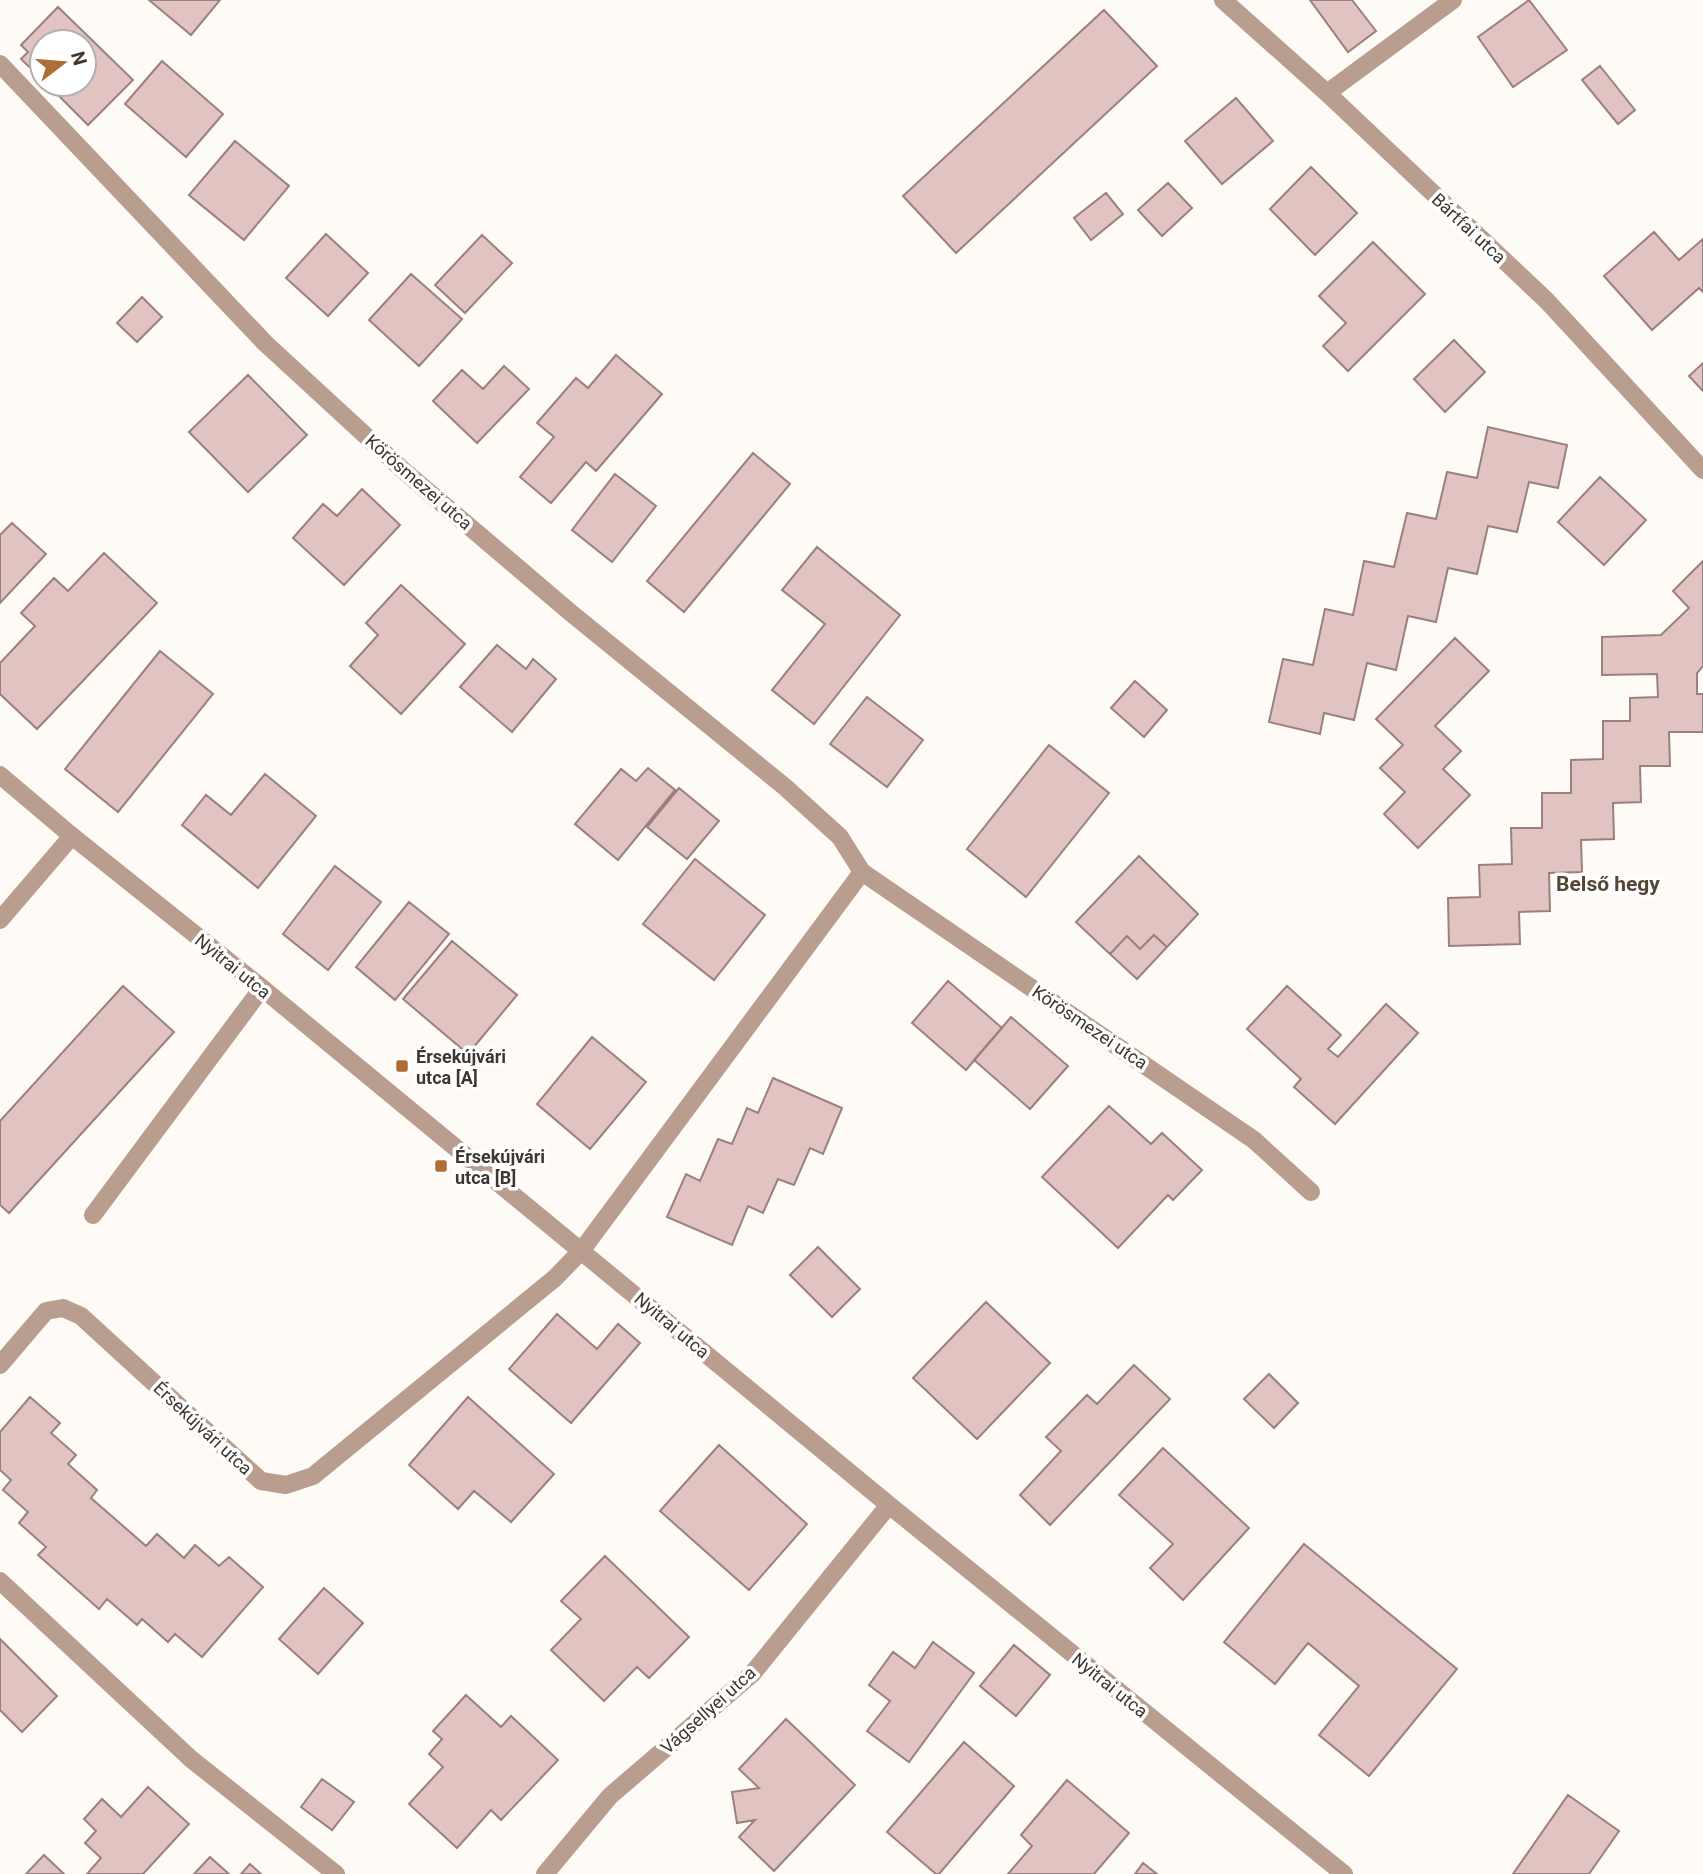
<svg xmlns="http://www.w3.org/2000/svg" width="1703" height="1874" viewBox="0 0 1703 1874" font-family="Roboto,sans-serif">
	<rect width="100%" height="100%" fill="#fefaf6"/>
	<path fill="#e1c4c2" stroke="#9b807f" stroke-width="2" d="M 149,0 L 220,0 L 191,35 Z
		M 1310,0 L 1352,0 L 1376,31 L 1348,52 Z
		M 1529,0 L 1567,50 L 1513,87 L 1478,37 Z
		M 58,7 L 133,80 L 88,125 L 47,84 L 84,84 L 84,42 L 42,42 L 42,79 L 21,59 L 28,52 L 21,45 Z
		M 1104,10 L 1157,66 L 956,253 L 903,196 Z
		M 162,61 L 223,114 L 186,157 L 125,104 Z
		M 1600,66 L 1635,110 L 1618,124 L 1582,80 Z
		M 1236,98 L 1273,141 L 1222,184 L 1185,141 Z
		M 235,141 L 289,186 L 244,240 L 189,195 Z
		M 1311,167 L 1357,213 L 1315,255 L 1270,209 Z
		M 1168,183 L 1192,208 L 1162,236 L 1138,210 Z
		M 1106,193 L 1123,214 L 1091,240 L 1074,218 Z
		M 1654,232 L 1679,260 L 1703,239 L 1703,292 L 1699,288 L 1652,330 L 1604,276 Z
		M 326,234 L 368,273 L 328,316 L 286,278 Z
		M 482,235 L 512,263 L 465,313 L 435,285 Z
		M 1373,242 L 1425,294 L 1348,371 L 1323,346 L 1346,323 L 1319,296 Z
		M 411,274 L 462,319 L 419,366 L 369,320 Z
		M 142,297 L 162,317 L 137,342 L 117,323 Z
		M 1454,340 L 1485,372 L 1445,412 L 1414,379 Z
		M 616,355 L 662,394 L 596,471 L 586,462 L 551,503 L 520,477 L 554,437 L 537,423 L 576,378 L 588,388 Z
		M 1703,363 L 1703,391 L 1689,376 Z
		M 504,366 L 529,389 L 477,443 L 433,401 L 462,370 L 483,389 Z
		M 248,375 L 307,435 L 248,492 L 189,432 Z
		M 1488,427 L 1567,445 L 1558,488 L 1529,482 L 1517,532 L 1488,526 L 1477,574 L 1448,568 L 1436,622 L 1408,616 L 1396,670 L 1367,663 L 1354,720 L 1324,713 L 1320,734 L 1269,722 L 1283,659 L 1313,665 L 1325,609 L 1353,615 L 1364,561 L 1394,567 L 1407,513 L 1436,519 L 1447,472 L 1477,478 Z
		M 753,453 L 790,484 L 684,612 L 647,581 Z
		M 615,474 L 656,506 L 612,562 L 572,530 Z
		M 1600,477 L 1646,520 L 1604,565 L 1558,522 Z
		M 362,489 L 400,525 L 344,585 L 293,538 L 323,504 L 337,516 Z
		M 12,523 L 46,554 L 0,603 L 0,535 Z
		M 817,547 L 900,615 L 814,724 L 772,690 L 825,624 L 782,590 Z
		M 104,553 L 157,603 L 37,729 L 0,694 L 0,663 L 35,626 L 21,613 L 54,578 L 68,591 Z
		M 1703,561 L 1703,666 L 1697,673 L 1697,694 L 1703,694 L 1703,732 L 1669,732 L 1670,766 L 1640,766 L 1641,802 L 1613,803 L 1614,839 L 1581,840 L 1582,872 L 1549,873 L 1550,911 L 1519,912 L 1520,944 L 1449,946 L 1448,898 L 1480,897 L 1479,865 L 1512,864 L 1511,828 L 1542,828 L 1542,793 L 1571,793 L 1571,760 L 1603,759 L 1603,721 L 1630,721 L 1630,698 L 1658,697 L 1657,674 L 1602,675 L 1602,637 L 1661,635 L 1689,608 L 1673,591 Z
		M 401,585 L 465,644 L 401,714 L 350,666 L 378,635 L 366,623 Z
		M 1455,638 L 1489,671 L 1435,726 L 1461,751 L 1443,769 L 1470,795 L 1418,848 L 1384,814 L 1405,792 L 1380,768 L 1403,745 L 1376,719 Z
		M 497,645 L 526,669 L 533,659 L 556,679 L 512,732 L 460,687 Z
		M 160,651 L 213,694 L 118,812 L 65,769 Z
		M 1135,681 L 1167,710 L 1144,737 L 1111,708 Z
		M 867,697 L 923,740 L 887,787 L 830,744 Z
		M 1049,745 L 1109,793 L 1026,897 L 967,849 Z
		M 648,768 L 675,790 L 618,860 L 575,824 L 621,769 L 636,781 Z
		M 265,774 L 316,816 L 258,888 L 182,825 L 206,795 L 231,815 Z
		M 679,788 L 719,821 L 687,859 L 647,827 Z
		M 1139,856 L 1198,914 L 1167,947 L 1154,935 L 1140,949 L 1127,936 L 1110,954 L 1076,922 Z
		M 695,859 L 765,915 L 714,980 L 643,924 Z
		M 335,866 L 381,902 L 328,970 L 283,934 Z
		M 409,902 L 449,934 L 395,1000 L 356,967 Z
		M 1154,935 L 1167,947 L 1137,979 L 1110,954 L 1127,936 L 1140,949 Z
		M 452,941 L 517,995 L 468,1054 L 403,999 Z
		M 948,981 L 1002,1028 L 966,1070 L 912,1023 Z
		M 123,986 L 174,1032 L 9,1213 L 0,1205 L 0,1121 Z
		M 1287,986 L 1341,1035 L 1328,1049 L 1338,1057 L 1386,1004 L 1418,1033 L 1335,1124 L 1294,1087 L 1301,1079 L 1247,1029 Z
		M 1011,1017 L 1068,1066 L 1030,1109 L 974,1060 Z
		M 592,1037 L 646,1082 L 590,1149 L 537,1104 Z
		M 773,1078 L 842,1108 L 823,1154 L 810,1148 L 794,1185 L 778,1179 L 763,1213 L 748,1206 L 732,1245 L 667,1217 L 686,1174 L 700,1181 L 718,1139 L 732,1144 L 747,1108 L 758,1113 Z
		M 1109,1106 L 1151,1144 L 1162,1133 L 1202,1170 L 1173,1200 L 1168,1195 L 1118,1248 L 1042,1177 Z
		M 818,1247 L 860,1289 L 832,1317 L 790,1275 Z
		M 986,1302 L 1050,1363 L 977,1439 L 913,1378 Z
		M 557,1314 L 597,1349 L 618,1324 L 640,1343 L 571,1423 L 509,1369 Z
		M 1134,1365 L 1170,1399 L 1050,1525 L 1020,1495 L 1061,1451 L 1046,1437 L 1087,1395 L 1097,1404 Z
		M 1269,1374 L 1298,1403 L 1274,1428 L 1244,1399 Z
		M 30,1397 L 60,1423 L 51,1433 L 76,1455 L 68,1464 L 97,1490 L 91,1498 L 146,1546 L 157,1534 L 184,1558 L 195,1545 L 219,1566 L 229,1557 L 263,1587 L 202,1657 L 175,1634 L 168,1642 L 142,1619 L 137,1625 L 107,1599 L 99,1609 L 38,1555 L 46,1547 L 19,1523 L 28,1512 L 3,1490 L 11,1480 L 0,1470 L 0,1432 Z
		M 468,1397 L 554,1474 L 511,1522 L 474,1491 L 458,1509 L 409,1465 Z
		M 719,1445 L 807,1524 L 749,1590 L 660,1511 Z
		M 1163,1448 L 1249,1528 L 1183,1600 L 1150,1568 L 1173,1544 L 1119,1495 Z
		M 1304,1544 L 1457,1669 L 1369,1776 L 1319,1735 L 1359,1686 L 1308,1643 L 1275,1684 L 1224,1642 Z
		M 605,1556 L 689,1637 L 649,1678 L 637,1667 L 604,1701 L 551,1650 L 581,1619 L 561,1601 Z
		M 324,1588 L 363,1623 L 318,1674 L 279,1639 Z
		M 0,1639 L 57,1696 L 22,1732 L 0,1710 Z
		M 933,1642 L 974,1673 L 909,1762 L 867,1731 L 890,1701 L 869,1685 L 893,1652 L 915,1668 Z
		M 1014,1645 L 1050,1675 L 1016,1716 L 980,1686 Z
		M 466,1695 L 501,1727 L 511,1716 L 558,1760 L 501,1820 L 491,1810 L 457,1848 L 409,1804 L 443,1767 L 429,1754 L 442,1739 L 433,1731 Z
		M 786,1719 L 855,1785 L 774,1871 L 739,1837 L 755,1820 L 737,1823 L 732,1792 L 759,1788 L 739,1769 Z
		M 964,1742 L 1014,1786 L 939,1874 L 936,1874 L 887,1832 Z
		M 322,1779 L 354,1802 L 332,1830 L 301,1807 Z
		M 1067,1780 L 1129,1833 L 1094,1874 L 1008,1874 L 1032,1846 L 1021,1835 Z
		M 148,1787 L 189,1824 L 143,1874 L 87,1874 L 101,1858 L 85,1843 L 96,1831 L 84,1819 L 102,1799 L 121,1817 Z
		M 1568,1795 L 1619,1831 L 1589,1874 L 1513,1874 Z
		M 44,1855 L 64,1874 L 26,1874 Z
		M 210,1857 L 229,1874 L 194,1874 Z
		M 1143,1863 L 1157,1874 L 1135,1874 Z
		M 250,1864 L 261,1874 L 241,1874 Z"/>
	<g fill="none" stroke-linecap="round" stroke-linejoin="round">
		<path stroke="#b99e8f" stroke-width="18" d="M 0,920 L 72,836
			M 93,1215 L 262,988"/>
		<path stroke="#b99e8f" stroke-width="18" d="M 1223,0 L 1327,93 L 1547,301 L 1703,470
			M 0,64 L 265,343 L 404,471 L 571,613 L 785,787 L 840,837 L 862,872 L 582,1250 L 555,1278 L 313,1476 L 286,1485 L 261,1481 L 81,1316 L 63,1308 L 46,1311 L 0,1365
			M 1327,93 L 1453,0
			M 0,775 L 72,836 L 262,988 L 889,1505 L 1344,1874
			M 862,872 L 1254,1140 L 1311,1192
			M 0,1581 L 191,1759 L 336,1874
			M 545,1874 L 610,1796 L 752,1674 L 889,1505"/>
	</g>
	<g fill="#ae6d37" stroke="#fff" stroke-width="2.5">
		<rect x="395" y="1059" width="14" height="14" rx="3.5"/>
		<rect x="434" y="1159" width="14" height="14" rx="3.5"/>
	</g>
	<g text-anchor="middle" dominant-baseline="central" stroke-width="7" stroke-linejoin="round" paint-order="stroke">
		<g font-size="18" fill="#3e3730" stroke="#fff">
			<text transform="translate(1469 228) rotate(43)">Bártfai utca</text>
			<text transform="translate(419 482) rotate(41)">Körösmezei utca</text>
			<text transform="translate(233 966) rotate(39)">Nyitrai utca</text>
			<text transform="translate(1090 1027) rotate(34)">Körösmezei utca</text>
			<text transform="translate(672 1325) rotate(40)">Nyitrai utca</text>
			<text transform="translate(203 1428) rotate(43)">Érsekújvári utca</text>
			<text transform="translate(1110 1685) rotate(39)">Nyitrai utca</text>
			<text transform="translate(708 1710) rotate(-42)">Vágsellyei utca</text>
		</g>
		<g font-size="18" font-weight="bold" fill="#3e3730" stroke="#fff" text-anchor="start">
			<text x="416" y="1056">Érsekújvári<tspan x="416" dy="21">utca [A]</tspan></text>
			<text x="455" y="1156">Érsekújvári<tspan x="455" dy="21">utca [B]</tspan></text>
		</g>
		<g font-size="21" font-weight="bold" fill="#554636" stroke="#fff">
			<text x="1608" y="884">Belső hegy</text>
		</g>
	</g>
	<g transform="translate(63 63) rotate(74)"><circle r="33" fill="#ffffff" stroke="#b2afac" stroke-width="2"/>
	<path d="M0-5L12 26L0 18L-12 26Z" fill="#ae6d37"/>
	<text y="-10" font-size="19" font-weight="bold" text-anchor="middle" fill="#3e3730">N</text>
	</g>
</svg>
